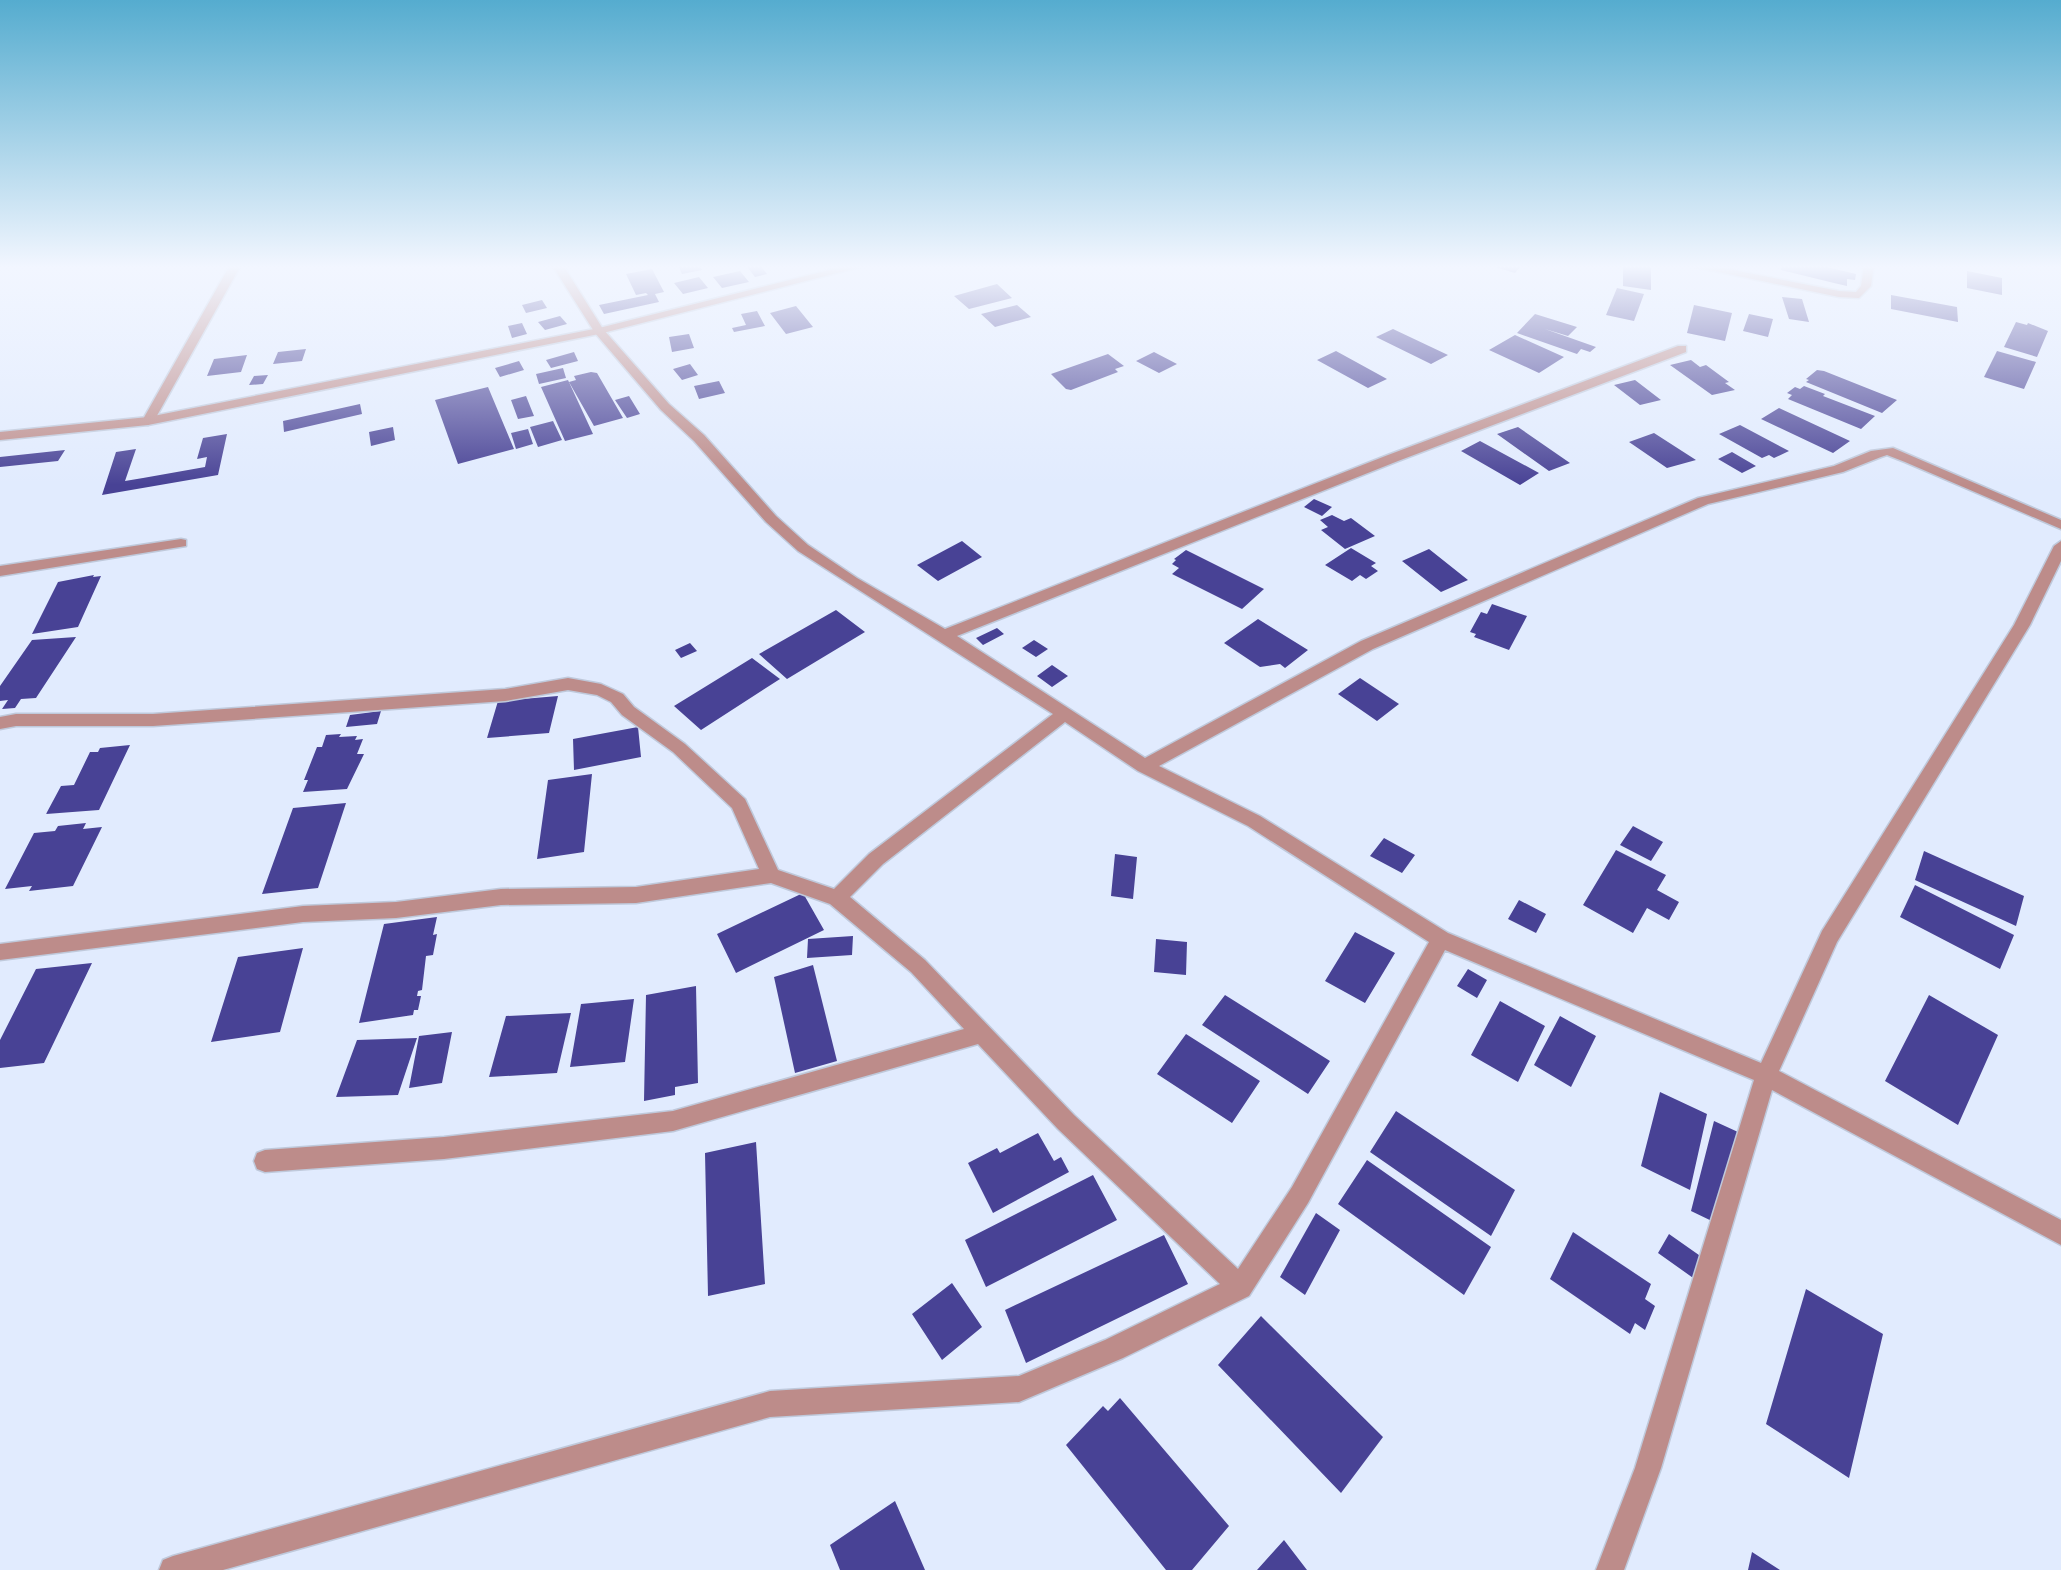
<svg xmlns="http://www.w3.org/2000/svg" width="2061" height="1570" viewBox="0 0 2061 1570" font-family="'Work Sans',sans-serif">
	<rect width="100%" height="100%" fill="#e1ebfe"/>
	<path fill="#484295" d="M 678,265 L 699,265 L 702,270 L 682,274 Z
		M 746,265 L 760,265 L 767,274 L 755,277 Z
		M 1488,265 L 1522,265 L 1515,273 Z
		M 1623,265 L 1651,265 L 1651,290 L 1623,286 Z
		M 1782,265 L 1818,265 L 1856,274 L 1855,280 L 1847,279 L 1847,286 L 1834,283 L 1781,270 Z
		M 652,269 L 664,292 L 655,294 L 659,302 L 604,314 L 599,305 L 648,295 L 646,293 L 636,295 L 626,274 Z
		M 740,271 L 749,282 L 722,288 L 713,277 Z
		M 1967,271 L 2002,278 L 2002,295 L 1967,288 Z
		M 699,277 L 708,288 L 683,294 L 674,283 Z
		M 997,284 L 1012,298 L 969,309 L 954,296 Z
		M 1617,288 L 1644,294 L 1634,321 L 1606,315 Z
		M 1891,295 L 1957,307 L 1958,322 L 1891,309 Z
		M 1782,297 L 1802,299 L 1809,322 L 1789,319 Z
		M 542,300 L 547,308 L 526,313 L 522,305 Z
		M 1017,305 L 1031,317 L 995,327 L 981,314 Z
		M 1694,305 L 1732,313 L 1725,341 L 1687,333 Z
		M 796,306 L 813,327 L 786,334 L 770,313 Z
		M 757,311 L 765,326 L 734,332 L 732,328 L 746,325 L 741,314 Z
		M 1535,314 L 1577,327 L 1568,336 L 1545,329 L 1596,347 L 1590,352 L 1581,349 L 1577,354 L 1517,333 Z
		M 1749,314 L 1773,319 L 1768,337 L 1743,331 Z
		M 560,316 L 567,324 L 545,330 L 538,322 Z
		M 2016,322 L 2027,325 L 2028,323 L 2048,331 L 2037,357 L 2004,347 Z
		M 522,323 L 527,334 L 512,338 L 508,326 Z
		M 1393,329 L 1448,355 L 1431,364 L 1376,337 Z
		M 689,334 L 694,348 L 672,352 L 669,337 Z
		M 1515,335 L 1564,357 L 1539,373 L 1489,350 Z
		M 306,349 L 302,361 L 273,364 L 278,352 Z
		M 1336,351 L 1387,379 L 1368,388 L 1317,360 Z
		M 1997,351 L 2036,362 L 2024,389 L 1984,377 Z
		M 574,352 L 578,361 L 551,368 L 546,360 Z
		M 1154,352 L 1177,364 L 1159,373 L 1136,361 Z
		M 1108,354 L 1124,366 L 1115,369 L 1118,372 L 1071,390 L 1066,389 L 1051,374 Z
		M 247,355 L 241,372 L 207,376 L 214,359 Z
		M 1691,360 L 1700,367 L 1706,365 L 1729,382 L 1725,383 L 1735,390 L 1712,395 L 1670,365 Z
		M 519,361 L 524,370 L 500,377 L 495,368 Z
		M 690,364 L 698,375 L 682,380 L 673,369 Z
		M 563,368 L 566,378 L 539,384 L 536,374 Z
		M 1817,370 L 1824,371 L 1897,400 L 1882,413 L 1806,382 L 1809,380 L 1806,379 Z
		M 591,372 L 597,373 L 623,418 L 594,426 L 569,382 L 576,380 L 574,376 Z
		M 268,375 L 263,384 L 249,385 L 254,376 Z
		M 568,380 L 593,434 L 565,441 L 541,387 Z
		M 1635,380 L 1661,400 L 1640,405 L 1614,385 Z
		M 719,381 L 725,393 L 699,399 L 694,386 Z
		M 1804,386 L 1825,394 L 1823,396 L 1875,416 L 1861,429 L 1788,399 L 1792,395 L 1787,393 L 1795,387 L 1800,389 Z
		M 488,387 L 514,449 L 458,464 L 435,400 Z
		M 526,396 L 534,416 L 518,419 L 511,400 Z
		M 629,396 L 640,414 L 627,418 L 615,400 Z
		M 360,404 L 362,414 L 284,432 L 283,421 Z
		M 1779,408 L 1850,441 L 1833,453 L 1761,419 Z
		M 553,421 L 562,440 L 538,447 L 530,427 Z
		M 1740,425 L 1789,451 L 1774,458 L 1769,455 L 1762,458 L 1719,434 Z
		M 393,427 L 395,440 L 371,446 L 369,432 Z
		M 1518,427 L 1570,463 L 1549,471 L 1497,434 Z
		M 528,429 L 533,444 L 516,449 L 511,433 Z
		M 1654,433 L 1696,460 L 1667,468 L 1629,442 Z
		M 227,434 L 218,475 L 102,495 L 116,452 L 136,449 L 125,481 L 143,478 L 205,467 L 207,457 L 197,459 L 203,438 Z
		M 1480,441 L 1539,473 L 1520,485 L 1461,451 Z
		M 65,450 L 58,461 L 0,467 L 0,457 Z
		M 1732,452 L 1756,466 L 1742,473 L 1718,459 Z
		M 1314,499 L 1332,507 L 1322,516 L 1304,507 Z
		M 1332,515 L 1344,521 L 1351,518 L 1375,536 L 1345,549 L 1321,530 L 1328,527 L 1320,520 Z
		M 962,541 L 982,557 L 938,581 L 917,565 Z
		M 1351,548 L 1376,563 L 1371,566 L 1378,571 L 1366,579 L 1360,575 L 1352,581 L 1325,565 Z
		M 1429,549 L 1468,580 L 1441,592 L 1402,561 Z
		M 1186,550 L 1264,589 L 1242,609 L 1172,574 L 1179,568 L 1172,564 L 1176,560 L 1174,559 Z
		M 94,575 L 93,577 L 101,576 L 78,627 L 32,634 L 58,582 Z
		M 1492,604 L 1527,616 L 1509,650 L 1474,637 L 1476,634 L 1470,632 L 1481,612 L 1487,614 Z
		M 836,610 L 865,632 L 787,679 L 759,654 Z
		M 1258,619 L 1308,650 L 1285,668 L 1280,664 L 1260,667 L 1224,643 Z
		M 997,628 L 1004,634 L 983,645 L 976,638 Z
		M 76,637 L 36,698 L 21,699 L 15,708 L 2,709 L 8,700 L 0,701 L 0,686 L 32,640 Z
		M 1034,640 L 1048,649 L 1036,657 L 1022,648 Z
		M 690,643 L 697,651 L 681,658 L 675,650 Z
		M 752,658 L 780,679 L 701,730 L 674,706 Z
		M 1052,665 L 1068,676 L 1052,687 L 1037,676 Z
		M 1360,678 L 1399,704 L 1377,721 L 1338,694 Z
		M 558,696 L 549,733 L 487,738 L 498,701 Z
		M 381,711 L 377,724 L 346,727 L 350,715 Z
		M 638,727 L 641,757 L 574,770 L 573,739 Z
		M 341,734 L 339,737 L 357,736 L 355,740 L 363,739 L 357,754 L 364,754 L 347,789 L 303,792 L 308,780 L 304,780 L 317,747 L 322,747 L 326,735 Z
		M 130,745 L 99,810 L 46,814 L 61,786 L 74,785 L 90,752 L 98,752 L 100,748 Z
		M 592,774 L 584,852 L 537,859 L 548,780 Z
		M 346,803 L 318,888 L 262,894 L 293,808 Z
		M 86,823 L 83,829 L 102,827 L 73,886 L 29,891 L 32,886 L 5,889 L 34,833 L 55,831 L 58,826 Z
		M 1633,826 L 1663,842 L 1651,861 L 1620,845 Z
		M 1384,838 L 1415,855 L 1402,873 L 1370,856 Z
		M 1616,850 L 1666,875 L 1657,890 L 1679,902 L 1669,920 L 1647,908 L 1633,933 L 1583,905 Z
		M 1924,851 L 2024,896 L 2016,926 L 1915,880 Z
		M 1115,854 L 1137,857 L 1133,899 L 1111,896 Z
		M 1915,885 L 2014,935 L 2000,969 L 1900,917 Z
		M 803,893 L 824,930 L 736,973 L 717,934 Z
		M 1519,900 L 1546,914 L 1536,933 L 1508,919 Z
		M 437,917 L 433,935 L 437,934 L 433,955 L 426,956 L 422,990 L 418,991 L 417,996 L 421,996 L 418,1010 L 414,1010 L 413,1015 L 359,1023 L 384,924 Z
		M 1355,932 L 1395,953 L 1365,1003 L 1325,981 Z
		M 853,936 L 852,955 L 807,958 L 808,939 Z
		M 1156,939 L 1187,942 L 1186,975 L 1154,972 Z
		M 303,948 L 280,1032 L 211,1042 L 238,957 Z
		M 92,963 L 44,1063 L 0,1068 L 0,1040 L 36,969 Z
		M 813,965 L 837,1061 L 795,1073 L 774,977 Z
		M 1468,969 L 1487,980 L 1477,998 L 1457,986 Z
		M 696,986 L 698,1083 L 675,1087 L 675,1095 L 644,1101 L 646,995 Z
		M 1225,995 L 1330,1061 L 1308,1094 L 1202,1025 Z
		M 1929,995 L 1998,1035 L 1958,1125 L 1885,1081 Z
		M 634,999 L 625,1062 L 570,1067 L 581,1004 Z
		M 1500,1001 L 1545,1026 L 1518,1082 L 1471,1055 Z
		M 571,1013 L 557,1073 L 489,1077 L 506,1016 Z
		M 1560,1016 L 1596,1036 L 1571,1087 L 1534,1065 Z
		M 452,1032 L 442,1083 L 409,1088 L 419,1036 Z
		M 1186,1034 L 1260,1081 L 1232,1123 L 1157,1074 Z
		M 417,1038 L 398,1095 L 336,1097 L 357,1040 Z
		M 1660,1092 L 1707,1114 L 1690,1190 L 1641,1166 Z
		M 1396,1111 L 1515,1190 L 1491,1236 L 1370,1152 Z
		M 1714,1121 L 1738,1132 L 1716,1223 L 1691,1211 Z
		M 1038,1133 L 1054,1161 L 1061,1157 L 1069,1172 L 993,1213 L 968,1163 L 997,1148 L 1000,1153 Z
		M 756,1142 L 765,1284 L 708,1296 L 705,1153 Z
		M 1367,1160 L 1491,1247 L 1464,1295 L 1338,1204 Z
		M 1093,1175 L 1117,1220 L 986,1287 L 965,1240 Z
		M 1316,1213 L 1340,1230 L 1305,1295 L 1280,1277 Z
		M 1573,1232 L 1651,1284 L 1645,1299 L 1655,1306 L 1645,1330 L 1635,1323 L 1630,1334 L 1550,1279 Z
		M 1669,1234 L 1706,1260 L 1696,1280 L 1658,1253 Z
		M 1164,1235 L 1188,1284 L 1026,1363 L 1005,1310 Z
		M 952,1283 L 982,1327 L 942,1360 L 912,1314 Z
		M 1806,1289 L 1883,1334 L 1849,1478 L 1766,1424 Z
		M 1261,1316 L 1383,1437 L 1341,1493 L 1218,1365 Z
		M 1120,1398 L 1229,1526 L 1192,1570 L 1166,1570 L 1066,1445 L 1103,1406 L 1108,1411 Z
		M 895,1501 L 925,1570 L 840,1570 L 830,1545 Z
		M 1284,1540 L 1307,1570 L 1257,1570 Z
		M 1752,1552 L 1780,1570 L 1748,1570 Z"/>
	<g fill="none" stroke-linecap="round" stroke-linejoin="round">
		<g stroke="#bfc9db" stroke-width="3">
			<path id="minor" d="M 230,265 L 241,265 L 154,421 L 148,425 L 143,424 L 142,421 Z
				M 552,265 L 563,265 L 603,329 L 669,404 L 704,435 L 776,516 L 808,545 L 857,578 L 945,629 L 1388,455 L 1678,346 L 1686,346 L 1686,352 L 1398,461 L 957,636 L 1145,758 L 1361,641 L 1698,498 L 1834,466 L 1871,451 L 1893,448 L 2061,520 L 2061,529 L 1905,462 L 1887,455 L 1881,457 L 1843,472 L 1708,504 L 1373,649 L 1159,766 L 1260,816 L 1448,933 L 1761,1063 L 1822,931 L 2014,625 L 2054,546 L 2061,541 L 2061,561 L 2030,625 L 1837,942 L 1779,1071 L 2061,1220 L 2061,1245 L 1772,1090 L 1661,1468 L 1624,1570 L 1596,1570 L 1635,1468 L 1754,1080 L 1445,950 L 1308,1203 L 1249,1296 L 1123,1358 L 1019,1402 L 770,1417 L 223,1570 L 159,1570 L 163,1560 L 173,1556 L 770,1391 L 1019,1376 L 1105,1340 L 1220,1284 L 1058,1129 L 978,1044 L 673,1131 L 444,1159 L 265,1172 L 257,1169 L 254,1161 L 257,1153 L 265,1150 L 444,1137 L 673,1111 L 964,1029 L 911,972 L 830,904 L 771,883 L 636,903 L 501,905 L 396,918 L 303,922 L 0,960 L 0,944 L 303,906 L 396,902 L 501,889 L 636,887 L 759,869 L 732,808 L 673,752 L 622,715 L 611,702 L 597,695 L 568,690 L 505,701 L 153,726 L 16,726 L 0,729 L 0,717 L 16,714 L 153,714 L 505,689 L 568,678 L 601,684 L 623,694 L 634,707 L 685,744 L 745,799 L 778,870 L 834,889 L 869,854 L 1053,714 L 798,551 L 766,522 L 694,441 L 661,410 L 595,333 ZM 1065,722 L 1138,771 L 1248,826 L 1429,942 L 1292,1187 L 1238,1269 L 1074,1115 L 925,960 L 850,897 L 883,864 Z
				M 1685,265 L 1708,265 L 1839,291 L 1856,292 L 1861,286 L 1864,265 L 1874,265 L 1871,286 L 1859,298 L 1839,297 Z
				M 181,539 L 186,540 L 186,546 L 0,576 L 0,566 Z"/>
		</g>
		<g stroke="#bfc9db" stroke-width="3">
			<path id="tertiary" d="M 849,265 L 868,265 L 599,334 L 148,425 L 0,440 L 0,432 L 148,417 L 599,328 Z"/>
		</g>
		<use href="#minor" fill="#bd8c8a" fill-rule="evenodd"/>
		<use href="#tertiary" fill="#bd8c8a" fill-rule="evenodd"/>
	</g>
	<linearGradient id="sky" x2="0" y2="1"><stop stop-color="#55accf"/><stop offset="0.55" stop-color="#f2f6ff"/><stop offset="1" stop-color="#f2f6ff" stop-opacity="0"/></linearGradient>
	<rect width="2061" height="485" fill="url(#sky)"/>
</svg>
